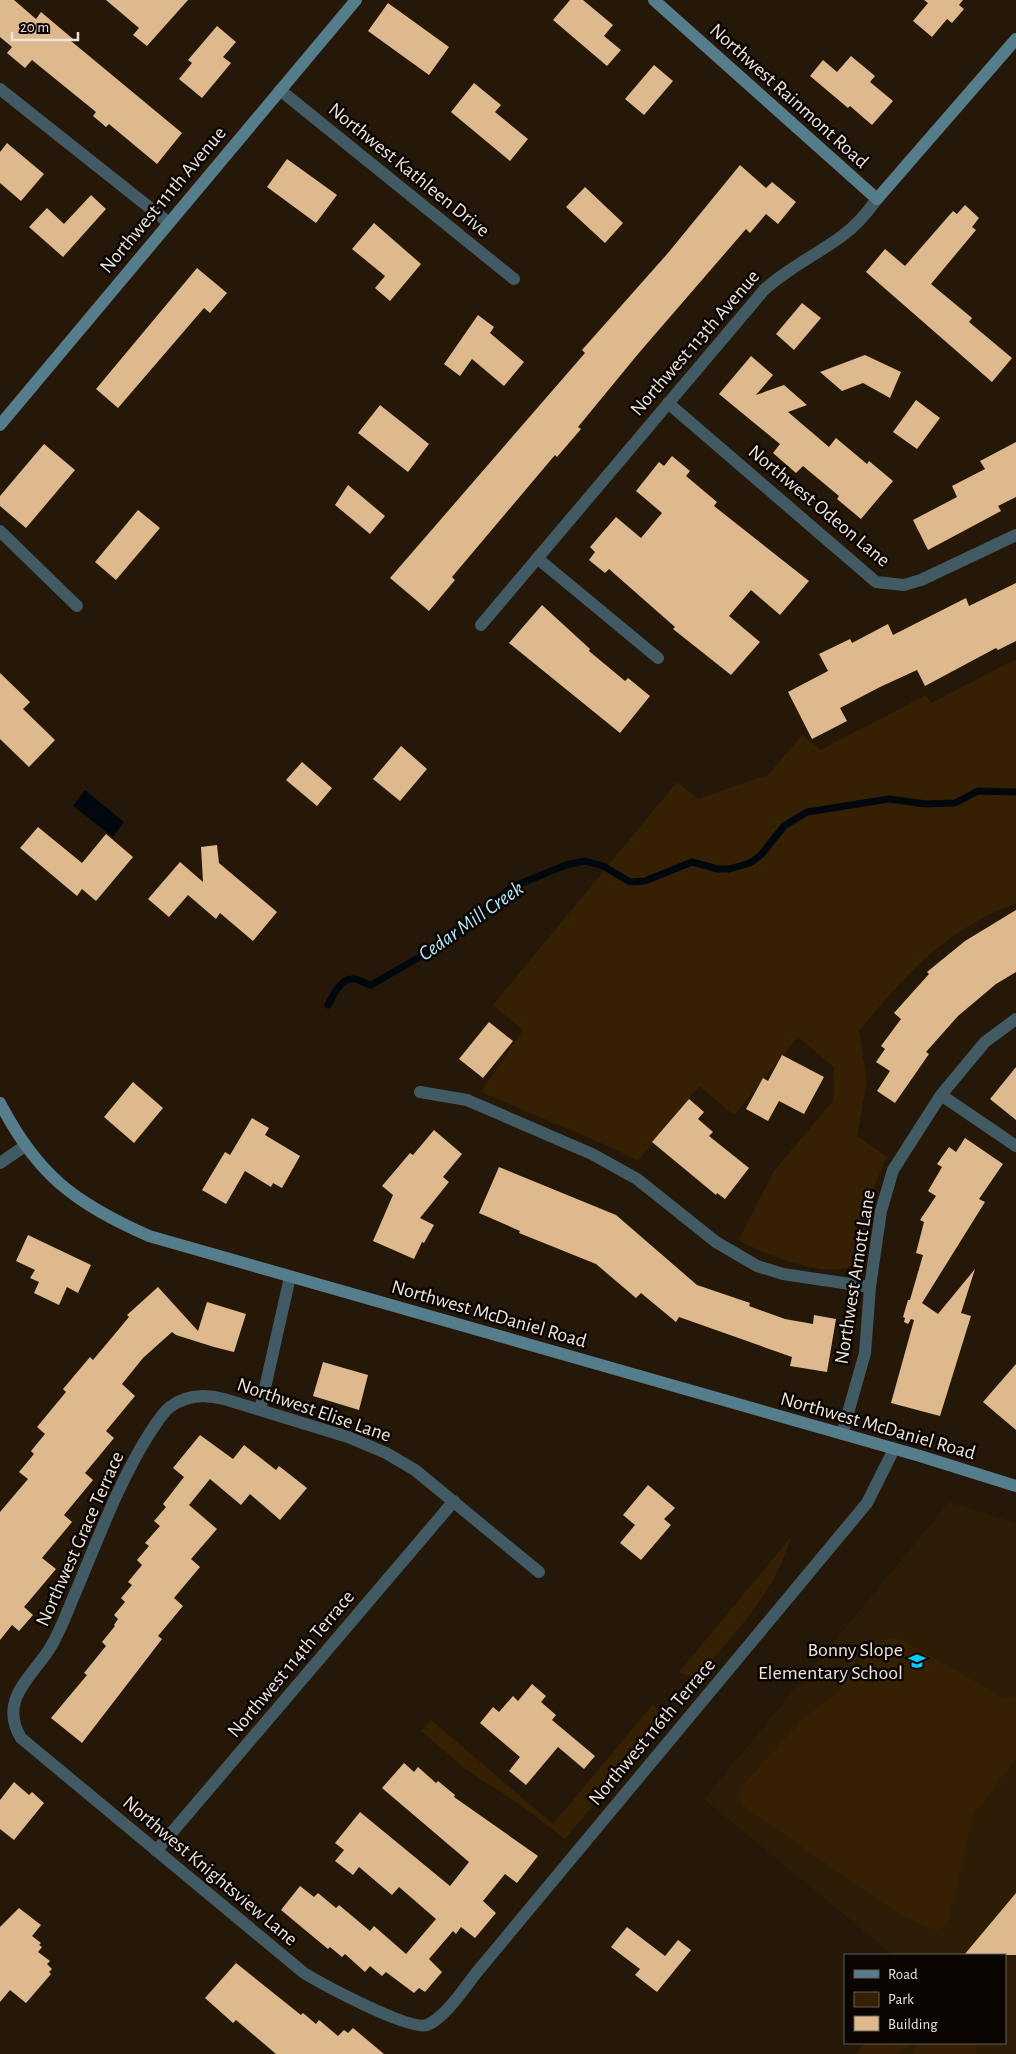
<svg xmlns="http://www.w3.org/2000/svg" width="1016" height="2054" viewBox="0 0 1016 2054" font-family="'Alegreya Sans',sans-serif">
	<rect width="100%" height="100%" fill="#251809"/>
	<path fill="#2d1c06" d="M 949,1502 L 1016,1523 L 1016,2054 L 856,2054 L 865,2043 L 1005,2043 L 1005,1955 L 893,1955 L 704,1799 Z"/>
	<path fill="#352003" d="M 1016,659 L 1016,903 C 943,932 908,972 859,1031 L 867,1082 L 857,1136 L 887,1157 C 878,1176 870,1194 866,1215 C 864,1228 866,1245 860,1257 C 845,1288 760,1253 739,1240 L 774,1171 L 833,1101 L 834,1067 L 798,1037 L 734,1115 L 699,1086 L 638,1161 L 617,1150 L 481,1092 L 523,1030 L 493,1005 L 677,782 L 698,799 L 768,775 L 802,735 L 820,750 L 926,695 L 931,703 Z
		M 791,1537 C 775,1591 740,1627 705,1669 L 692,1676 L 678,1673 Z
		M 888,1639 L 900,1639 L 1005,1698 L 1013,1696 L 1016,1698 L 1016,1759 L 973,1815 L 948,1924 L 940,1930 L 927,1928 L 902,1916 L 747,1809 L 739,1799 L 742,1786 L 804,1718 L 837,1693 L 876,1644 Z
		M 653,1704 L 659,1714 L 657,1728 L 565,1839 L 521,1805 L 465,1769 L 421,1731 L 431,1720 L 553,1824 Z
		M 865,2043 L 914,2043 L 895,2054 L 856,2054 Z
		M 922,2043 L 978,2043 L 976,2054 L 914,2054 L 913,2050 Z"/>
	<path fill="#00080e" d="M 85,790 L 124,822 L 113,837 L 73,806 Z"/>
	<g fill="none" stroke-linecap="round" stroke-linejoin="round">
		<path stroke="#00080e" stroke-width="7" d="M 328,1005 C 333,996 340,979 352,979 C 358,978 365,984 371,985 L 453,938 L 475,917 L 512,887 L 566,865 L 585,861 L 603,866 L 630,882 L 645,881 L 692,862 L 718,869 L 729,869 L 750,863 L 761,855 L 784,826 L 807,812 L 889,799 L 926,804 L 955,803 L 978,791 L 1016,792"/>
	</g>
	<path fill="#dfb98e" d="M 0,0 L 14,0 L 36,19 L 41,12 L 73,39 L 71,41 L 182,133 L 157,164 L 109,124 L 106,127 L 93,116 L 96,112 L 32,60 L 25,68 L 7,53 L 12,47 L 0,37 Z
		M 106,0 L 188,0 L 147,46 L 133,35 L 139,28 Z
		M 570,0 L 583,0 L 613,25 L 604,36 L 621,50 L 607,66 L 553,20 Z
		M 924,0 L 963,0 L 959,5 L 964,9 L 952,23 L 947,19 L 932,37 L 913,21 L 928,3 Z
		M 388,3 L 449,47 L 429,75 L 368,31 Z
		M 217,26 L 236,42 L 223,57 L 231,63 L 202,98 L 179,79 L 192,63 L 188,60 Z
		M 851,56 L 875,76 L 870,82 L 893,101 L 872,125 L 850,106 L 848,108 L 810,76 L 823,60 L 837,72 Z
		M 654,65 L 673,81 L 644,115 L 625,99 Z
		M 474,83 L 501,105 L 495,112 L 528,139 L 510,161 L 451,112 Z
		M 7,143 L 44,174 L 21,201 L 0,183 L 0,152 Z
		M 287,159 L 337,195 L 316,223 L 267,187 Z
		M 740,165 L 766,188 L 772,182 L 796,202 L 778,224 L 766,214 L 750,233 L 746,229 L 638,354 L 578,427 L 581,429 L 557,457 L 555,455 L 452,577 L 455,580 L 429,611 L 390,578 L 585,353 L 582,350 L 668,253 Z
		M 585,187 L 623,223 L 605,243 L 566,207 Z
		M 91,195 L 106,209 L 63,257 L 29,227 L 47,208 L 64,224 Z
		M 965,205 L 979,218 L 972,227 L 976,230 L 931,284 L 972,318 L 969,322 L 1012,358 L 992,382 L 866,272 L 885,249 L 905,266 L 953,211 L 957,214 Z
		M 374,223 L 421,264 L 390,301 L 375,288 L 385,276 L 352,249 Z
		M 197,268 L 227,293 L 210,313 L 204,308 L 118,408 L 96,389 Z
		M 802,303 L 821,318 L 794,350 L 776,334 Z
		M 478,315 L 494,327 L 490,333 L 524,362 L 504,386 L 472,359 L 460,376 L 444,364 Z
		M 865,355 L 901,372 L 890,398 L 863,383 L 842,391 L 820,372 Z
		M 751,356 L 773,375 L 756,395 L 784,385 L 807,405 L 788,412 L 829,447 L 836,438 L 867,464 L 869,461 L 893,481 L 861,519 L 837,499 L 839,496 L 803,466 L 796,473 L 773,453 L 780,444 L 719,394 Z
		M 916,400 L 940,418 L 917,449 L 893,432 Z
		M 380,405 L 429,444 L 408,472 L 358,433 Z
		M 1016,442 L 1016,497 L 998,506 L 1001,511 L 928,550 L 913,520 L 957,497 L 952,486 L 985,469 L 980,461 Z
		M 44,444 L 75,470 L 26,528 L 0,506 L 0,496 Z
		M 672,456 L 690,471 L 686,476 L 717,502 L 714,506 L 809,581 L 780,615 L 751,590 L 729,616 L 760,642 L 731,675 L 673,629 L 675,627 L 609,569 L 605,573 L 589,560 L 595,552 L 590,547 L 616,517 L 641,538 L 662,513 L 636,491 L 659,462 L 664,466 Z
		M 348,485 L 385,516 L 370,534 L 335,505 Z
		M 138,510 L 160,528 L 116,580 L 95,562 Z
		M 1016,583 L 1016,641 L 998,650 L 996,648 L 925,686 L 917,670 L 880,687 L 840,708 L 847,721 L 812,739 L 788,692 L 828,671 L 819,654 L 850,639 L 852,643 L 888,624 L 893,635 L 966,598 L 969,606 Z
		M 542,605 L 590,649 L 589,651 L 625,681 L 628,678 L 650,696 L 620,733 L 509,643 Z
		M 0,673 L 30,702 L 23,709 L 55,740 L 29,767 L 0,739 Z
		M 401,746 L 427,769 L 400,801 L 373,779 Z
		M 302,762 L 332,788 L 317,806 L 286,780 Z
		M 38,827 L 82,863 L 106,834 L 133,857 L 96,901 L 82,889 L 77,896 L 20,848 Z
		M 217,845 L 219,863 L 277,912 L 253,941 L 220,913 L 216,919 L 188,895 L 169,917 L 148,899 L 180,862 L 203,882 L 201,847 Z
		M 1016,910 L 1016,972 L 996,984 L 958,1016 L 926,1052 L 929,1054 L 895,1103 L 877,1091 L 890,1071 L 876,1062 L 885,1049 L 881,1046 L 901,1019 L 894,1013 L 929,974 L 927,972 L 965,941 Z
		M 489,1022 L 513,1041 L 483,1078 L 459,1059 Z
		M 782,1055 L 824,1077 L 804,1114 L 779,1101 L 768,1121 L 746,1109 L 763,1078 L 768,1081 Z
		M 1016,1067 L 1016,1120 L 990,1099 Z
		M 133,1082 L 163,1108 L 134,1143 L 104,1117 Z
		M 689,1099 L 704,1112 L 698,1119 L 713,1132 L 709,1136 L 749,1168 L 725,1199 L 717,1193 L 716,1195 L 652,1142 Z
		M 252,1118 L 269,1128 L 265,1135 L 300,1156 L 282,1188 L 273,1183 L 271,1187 L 245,1171 L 226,1204 L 202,1190 L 225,1152 L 230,1155 Z
		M 434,1130 L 462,1154 L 443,1177 L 449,1182 L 420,1218 L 434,1225 L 424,1243 L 422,1242 L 414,1259 L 373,1241 L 393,1195 L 382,1186 L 410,1153 L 413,1155 Z
		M 965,1138 L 1003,1164 L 979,1199 L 985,1202 L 922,1303 L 938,1314 L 975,1269 L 961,1313 L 971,1316 L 940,1416 L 891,1403 L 914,1320 L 911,1319 L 908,1324 L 904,1322 L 905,1318 L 903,1317 L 908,1300 L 910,1300 L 923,1255 L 916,1253 L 924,1222 L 920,1220 L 936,1196 L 928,1191 L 942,1167 L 937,1164 L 949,1147 L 956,1152 Z
		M 499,1167 L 616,1215 L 697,1285 L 750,1303 L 749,1306 L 785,1319 L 813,1324 L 814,1315 L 836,1319 L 827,1372 L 790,1366 L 792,1357 L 679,1317 L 676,1322 L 641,1293 L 636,1298 L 596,1264 L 519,1233 L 520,1231 L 479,1213 Z
		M 28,1235 L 91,1265 L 78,1293 L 67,1287 L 59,1305 L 34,1293 L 39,1282 L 30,1278 L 35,1270 L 16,1261 Z
		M 158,1287 L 198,1331 L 207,1302 L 246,1314 L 234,1352 L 214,1347 L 176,1335 L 172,1332 L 143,1358 L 122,1384 L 135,1396 L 106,1431 L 114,1438 L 85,1473 L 93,1480 L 64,1515 L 72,1522 L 42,1558 L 56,1569 L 24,1607 L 33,1615 L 19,1631 L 12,1625 L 0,1640 L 0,1512 L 28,1479 L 19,1472 L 34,1454 L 31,1451 L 45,1434 L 37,1427 L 66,1392 L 63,1389 L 90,1357 L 93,1360 L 129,1317 L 127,1315 Z
		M 323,1362 L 368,1375 L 359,1410 L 313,1396 Z
		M 1016,1364 L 1016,1430 L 983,1402 Z
		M 200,1435 L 233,1459 L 244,1445 L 276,1470 L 279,1466 L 307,1488 L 280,1520 L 250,1494 L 241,1505 L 210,1479 L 189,1505 L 217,1529 L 191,1559 L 200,1567 L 174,1598 L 183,1606 L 158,1636 L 162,1639 L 82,1743 L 51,1718 L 87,1675 L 84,1673 L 106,1646 L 102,1642 L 115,1626 L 114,1625 L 118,1619 L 114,1615 L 125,1602 L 121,1598 L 132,1585 L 128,1582 L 142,1565 L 137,1560 L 149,1546 L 145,1543 L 160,1526 L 154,1521 L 166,1507 L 163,1504 L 184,1477 L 173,1468 Z
		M 648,1485 L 675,1508 L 664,1519 L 671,1525 L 641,1560 L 620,1543 L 635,1525 L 623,1515 Z
		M 532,1684 L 546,1696 L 541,1702 L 556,1715 L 552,1720 L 595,1756 L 584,1769 L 558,1747 L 526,1785 L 509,1771 L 520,1757 L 480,1723 L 493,1707 L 499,1712 L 513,1696 L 518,1701 Z
		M 404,1763 L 414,1772 L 418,1767 L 436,1783 L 438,1781 L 455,1795 L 454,1797 L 538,1856 L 517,1883 L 505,1874 L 483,1901 L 496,1913 L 475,1938 L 461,1927 L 456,1934 L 453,1931 L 429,1959 L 442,1972 L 425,1992 L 419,1988 L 414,1993 L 386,1972 L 382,1976 L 370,1966 L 365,1972 L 345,1954 L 342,1957 L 330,1947 L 328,1949 L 281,1910 L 300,1886 L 314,1897 L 318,1893 L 336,1908 L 339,1905 L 370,1931 L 374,1926 L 406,1954 L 436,1919 L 399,1887 L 392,1895 L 359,1867 L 353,1875 L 335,1861 L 344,1850 L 335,1843 L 360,1812 L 450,1886 L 469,1862 L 382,1788 Z
		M 14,1782 L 29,1795 L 32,1792 L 44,1803 L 14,1840 L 0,1829 L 0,1800 Z
		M 1016,1893 L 1016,1955 L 964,1955 Z
		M 19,1908 L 41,1925 L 32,1936 L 41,1943 L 39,1945 L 42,1947 L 38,1952 L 50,1961 L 47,1964 L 52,1969 L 49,1972 L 51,1974 L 26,2003 L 10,1990 L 0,2002 L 0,1927 Z
		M 627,1927 L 665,1956 L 678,1940 L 691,1950 L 657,1992 L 635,1975 L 640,1969 L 611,1947 Z
		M 236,1963 L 301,2015 L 303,2013 L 316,2024 L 319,2020 L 338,2036 L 344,2030 L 348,2033 L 353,2028 L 384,2054 L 276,2054 L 236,2020 L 233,2023 L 205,1998 Z"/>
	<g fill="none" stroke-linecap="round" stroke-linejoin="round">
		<path stroke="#425a63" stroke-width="12" d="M 0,89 L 169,223
			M 280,90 L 514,279
			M 668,403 L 876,582 L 904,585 L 921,580 L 1016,535
			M 0,531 L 77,606
			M 537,558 L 658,658
			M 481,625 L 764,290 C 788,268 816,255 842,236 C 856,226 867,213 877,199
			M 420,1092 L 467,1100 L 592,1154 L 637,1179 L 716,1242 L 757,1266 L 783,1274 L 870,1287
			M 941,1095 L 1016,1146
			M 0,1163 L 25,1146
			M 260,1410 L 290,1277
			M 842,1434 L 865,1353 L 870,1287 L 881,1211 L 893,1170 L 941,1095 L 985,1042 L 1016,1019
			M 539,1572 L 415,1470 L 386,1453 L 348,1437 L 224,1399 C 205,1394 186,1395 170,1407 C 162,1413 157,1423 151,1431 C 117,1484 96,1545 71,1603 C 64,1620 57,1639 46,1654 C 26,1682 0,1703 21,1738 L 304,1973 C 322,1984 409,2031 427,2025 C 445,2018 465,1987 477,1972 L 867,1503 L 894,1449
			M 156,1851 L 454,1501"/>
		<path stroke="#567d8c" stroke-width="12" d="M 654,0 L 877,199 L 1016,39
			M 0,425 L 356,0
			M 0,1103 C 38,1176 75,1203 149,1236 L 920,1456 L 1016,1486"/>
	</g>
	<defs>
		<g id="school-bare" transform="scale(1.35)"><path d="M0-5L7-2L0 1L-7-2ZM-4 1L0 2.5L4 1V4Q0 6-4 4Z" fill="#09cafa" stroke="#0a0502" stroke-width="2.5" paint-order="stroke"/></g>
	</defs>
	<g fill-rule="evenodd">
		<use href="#school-bare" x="917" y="1661"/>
	</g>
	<g text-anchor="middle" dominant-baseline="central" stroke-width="5" stroke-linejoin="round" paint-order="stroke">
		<g font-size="20" fill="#ede4da" stroke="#0a0502">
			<text transform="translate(789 96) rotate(42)">Northwest Rainmont Road</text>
			<text transform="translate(409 170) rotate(39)">Northwest Kathleen Drive</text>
			<text transform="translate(163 200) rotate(-50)">Northwest 111th Avenue</text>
			<text transform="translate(695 343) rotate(-49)">Northwest 113th Avenue</text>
			<text transform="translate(819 506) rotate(40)">Northwest Odeon Lane</text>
			<text transform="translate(855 1277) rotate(-81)">Northwest Arnott Lane</text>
			<text transform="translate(489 1314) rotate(16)">Northwest McDaniel Road</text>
			<text transform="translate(314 1410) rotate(19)">Northwest Elise Lane</text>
			<text transform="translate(878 1426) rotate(16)">Northwest McDaniel Road</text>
			<text transform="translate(80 1539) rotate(-66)">Northwest Grace Terrace</text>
			<text transform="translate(291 1664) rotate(-50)">Northwest 114th Terrace</text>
			<text transform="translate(652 1732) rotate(-50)">Northwest 116th Terrace</text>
			<text transform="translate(210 1871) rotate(40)">Northwest Knightsview Lane</text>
		</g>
		<g font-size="20" fill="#ede4da" stroke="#0a0502" text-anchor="end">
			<text x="903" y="1650">Bonny Slope<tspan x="903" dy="23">Elementary School</tspan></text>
		</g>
		<g font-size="21" font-style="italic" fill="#b4e9fd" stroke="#0a0502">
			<text transform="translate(471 921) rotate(-35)">Cedar Mill Creek</text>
		</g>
	</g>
	<rect x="844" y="1954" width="162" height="90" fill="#0a0502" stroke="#655e58"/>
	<rect x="854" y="1970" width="25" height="8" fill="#567d8c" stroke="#655e58"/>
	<text x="888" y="1979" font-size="15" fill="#ede4da">Road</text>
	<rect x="854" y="1992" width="25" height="15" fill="#352003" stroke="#655e58"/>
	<text x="888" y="2004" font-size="15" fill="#ede4da">Park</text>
	<rect x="854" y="2016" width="25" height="15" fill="#dfb98e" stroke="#655e58"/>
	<text x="888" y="2029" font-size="15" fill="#ede4da">Building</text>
	<path d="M12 32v8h66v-8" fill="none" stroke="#ede4da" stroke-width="2.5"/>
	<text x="20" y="32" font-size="15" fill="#ede4da" stroke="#0a0502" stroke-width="4" paint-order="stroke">20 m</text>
</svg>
